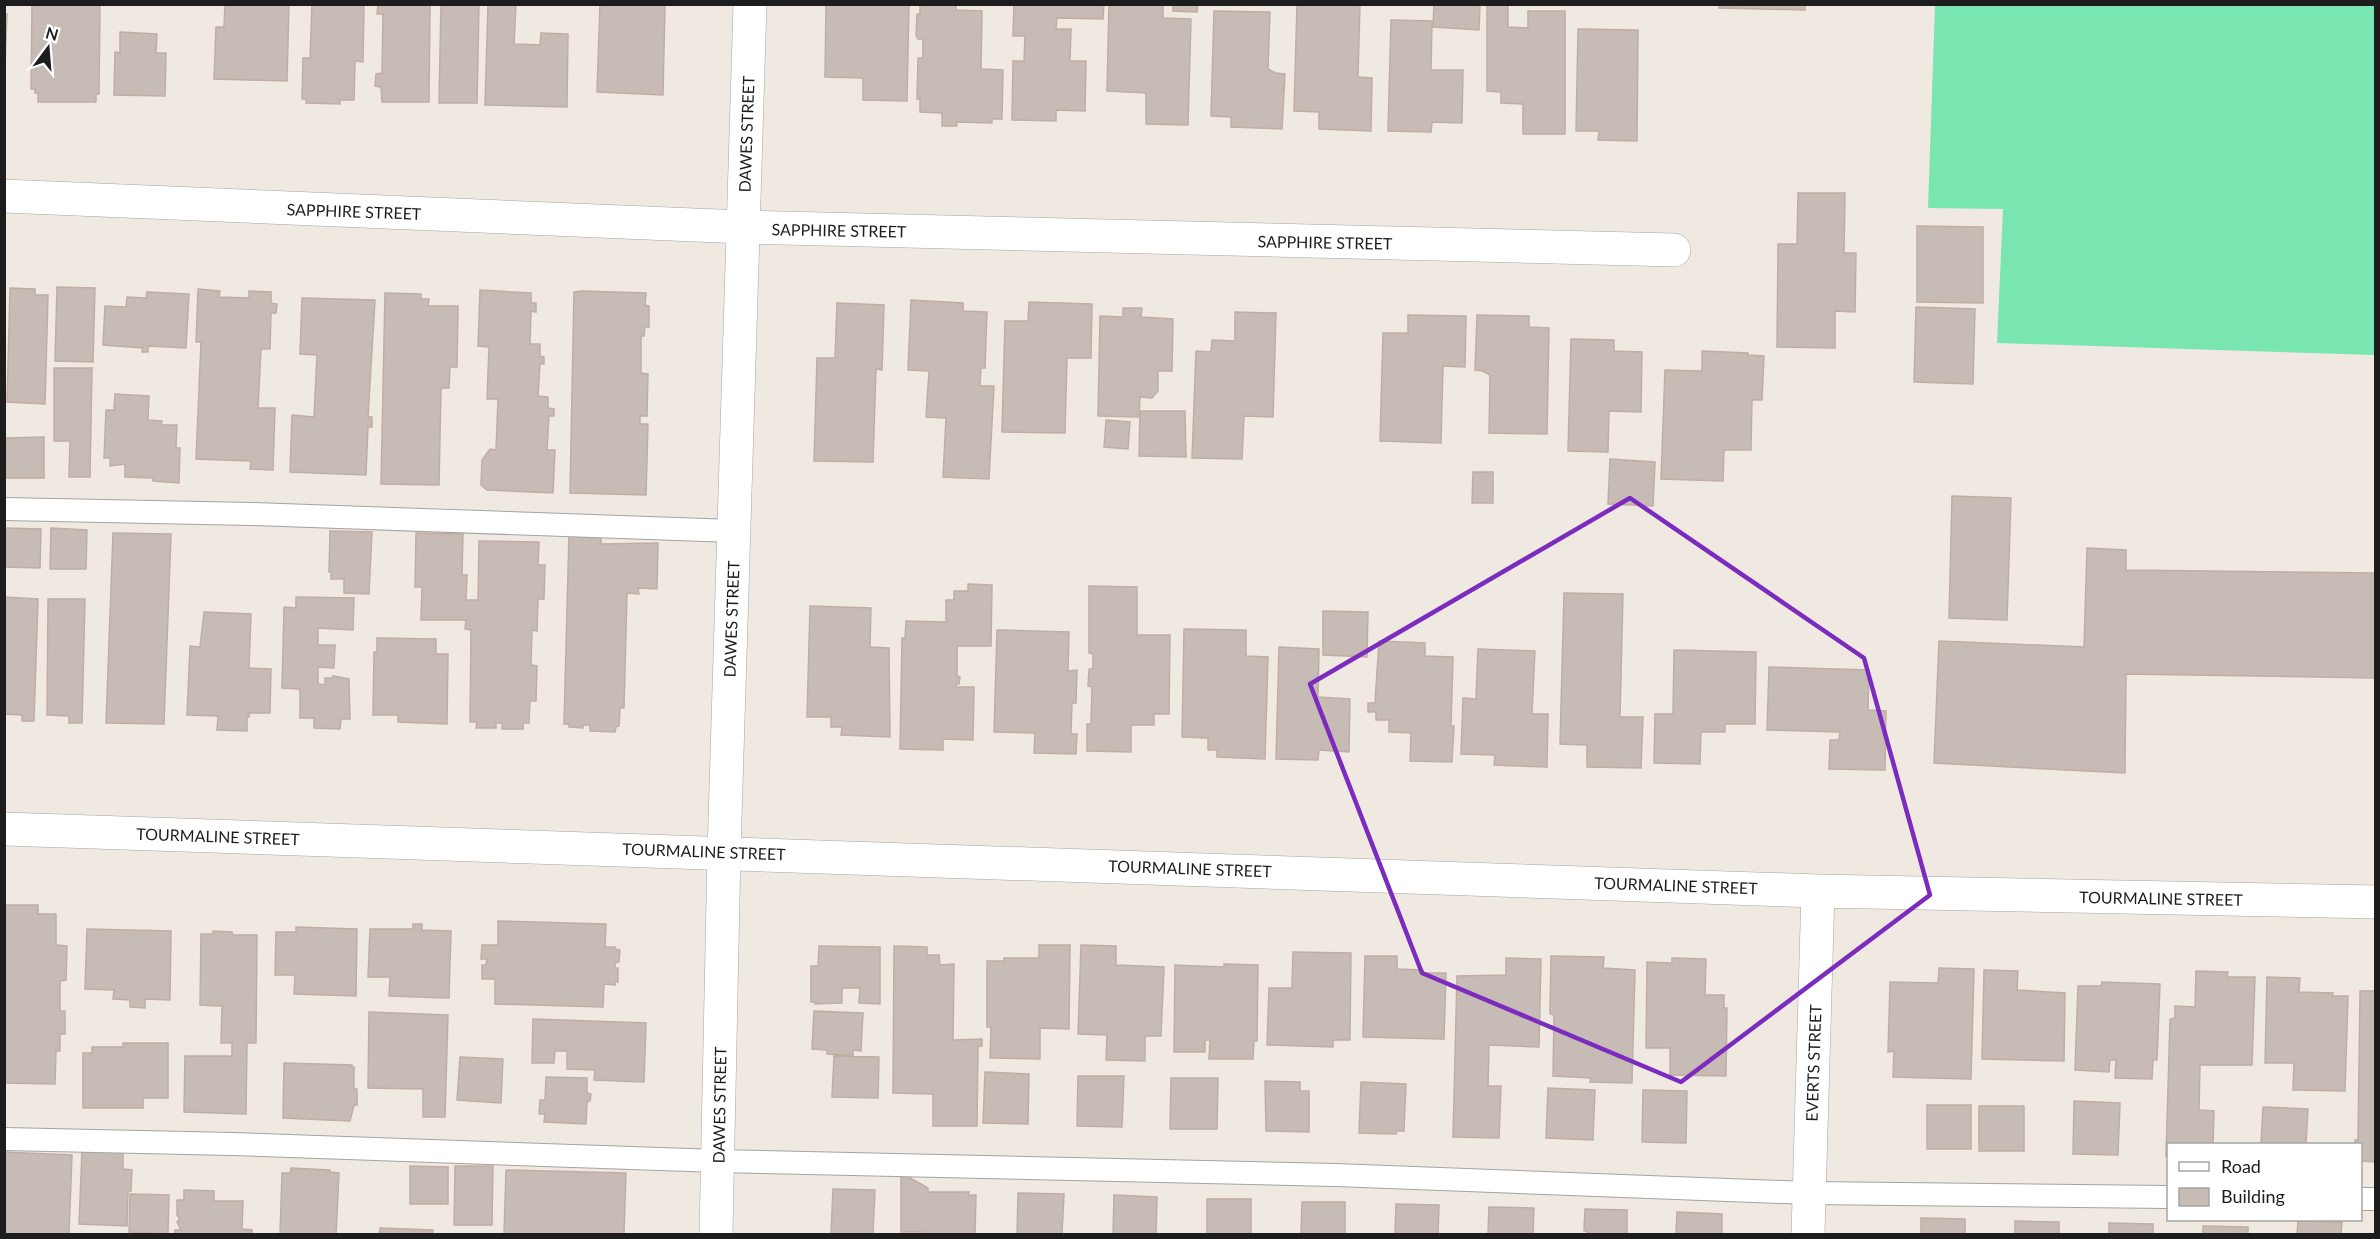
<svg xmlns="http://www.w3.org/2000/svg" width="2380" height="1239" viewBox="0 0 2380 1239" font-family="Lato,sans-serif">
	<rect width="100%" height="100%" fill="#efe9e2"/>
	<path fill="#79e5b1" d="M 1935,5 L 2375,5 L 2375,355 L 1997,343 L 2003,209 L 1928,208 Z"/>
	<path fill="#c7bbb5" stroke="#c2ada3" stroke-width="1.5" d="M 32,4 L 100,4 L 99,94 L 96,94 L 96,102 L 38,102 L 38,93 L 35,93 L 35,89 L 31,89 Z
		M 225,4 L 289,4 L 287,81 L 214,79 L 216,27 L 224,27 Z
		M 312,4 L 364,4 L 363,62 L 355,61 L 354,100 L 340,100 L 340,104 L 306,103 L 306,99 L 302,99 L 303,58 L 310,58 Z
		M 378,4 L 430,4 L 429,102 L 382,102 L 381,87 L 375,86 L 376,74 L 382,73 L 383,14 L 377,14 Z
		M 441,4 L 479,4 L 477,103 L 439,103 Z
		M 488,4 L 516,4 L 514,44 L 540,45 L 541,33 L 568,34 L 567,107 L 485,105 Z
		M 600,4 L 665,4 L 663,95 L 597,92 Z
		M 826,4 L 909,4 L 907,101 L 863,100 L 863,78 L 825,77 Z
		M 920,4 L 956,4 L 956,10 L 982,11 L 981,69 L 1003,70 L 1002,119 L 992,119 L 992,123 L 956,122 L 957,126 L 942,126 L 942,113 L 920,112 L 920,99 L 917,99 L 918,58 L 923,58 L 923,39 L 918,39 L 916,35 L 917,14 L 920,14 Z
		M 1014,4 L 1104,4 L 1103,19 L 1057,18 L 1056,29 L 1071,29 L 1070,61 L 1086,61 L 1085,111 L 1056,110 L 1056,121 L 1012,120 L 1013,61 L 1024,61 L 1025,36 L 1013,36 Z
		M 1109,4 L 1163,4 L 1163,18 L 1191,19 L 1188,125 L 1146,124 L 1146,93 L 1107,91 Z
		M 1173,4 L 1198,4 L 1197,12 L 1173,11 Z
		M 1297,4 L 1360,4 L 1358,77 L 1372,78 L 1371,131 L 1319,129 L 1319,112 L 1294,111 Z
		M 1434,4 L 1480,4 L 1479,30 L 1433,27 Z
		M 1487,4 L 1508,4 L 1508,27 L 1528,28 L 1528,11 L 1565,11 L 1565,134 L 1523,134 L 1523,104 L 1501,103 L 1501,92 L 1487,91 Z
		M 1719,4 L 1805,4 L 1805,10 L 1719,8 Z
		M 1214,11 L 1270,12 L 1268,69 L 1276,73 L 1285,74 L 1282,129 L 1231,127 L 1231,117 L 1211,116 Z
		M 4,14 L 7,14 L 4,91 Z
		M 1391,20 L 1432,21 L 1431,70 L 1463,70 L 1462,123 L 1432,122 L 1431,132 L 1388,131 Z
		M 1578,29 L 1638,30 L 1637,141 L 1598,140 L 1599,131 L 1576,131 Z
		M 120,32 L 157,34 L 156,53 L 166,53 L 165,96 L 114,95 L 115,52 L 120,53 Z
		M 1798,193 L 1845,193 L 1844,253 L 1856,253 L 1855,312 L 1835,311 L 1835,348 L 1777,347 L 1778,244 L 1797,244 Z
		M 1917,226 L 1983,227 L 1983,303 L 1917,302 Z
		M 57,287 L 95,288 L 93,362 L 55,361 Z
		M 10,288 L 35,289 L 35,295 L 48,295 L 45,404 L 7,402 Z
		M 198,289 L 220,291 L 219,297 L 249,298 L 249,291 L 271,292 L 271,303 L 277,304 L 276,313 L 271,313 L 270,349 L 261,349 L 258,408 L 275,408 L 273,470 L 250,469 L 251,461 L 196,459 L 201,342 L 196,342 Z
		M 480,290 L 531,293 L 531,303 L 536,303 L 536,312 L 531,311 L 530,344 L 540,344 L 540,356 L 544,357 L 544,364 L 540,364 L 538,396 L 548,397 L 548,408 L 554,409 L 554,416 L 549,416 L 547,450 L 555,450 L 553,493 L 487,490 L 481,485 L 482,460 L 490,449 L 496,450 L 498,399 L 487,399 L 489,347 L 478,346 Z
		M 582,291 L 646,293 L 645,305 L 649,306 L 649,327 L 645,327 L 644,336 L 641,336 L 641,373 L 648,374 L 647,416 L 640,416 L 640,424 L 648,424 L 646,495 L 570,493 L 574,292 Z
		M 147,292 L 189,294 L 186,348 L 148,346 L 148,352 L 142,352 L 143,348 L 103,345 L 105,306 L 126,307 L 127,297 L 146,298 Z
		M 385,293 L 421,294 L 421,299 L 429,299 L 428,306 L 458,306 L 457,367 L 450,367 L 449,388 L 441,388 L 439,485 L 381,484 Z
		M 302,298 L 375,300 L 368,417 L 372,417 L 372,427 L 368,427 L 366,475 L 290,472 L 292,415 L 314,417 L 317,355 L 300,354 Z
		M 911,300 L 963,303 L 963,311 L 987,312 L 985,368 L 981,368 L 980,386 L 994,386 L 989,479 L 943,477 L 946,418 L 926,417 L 929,371 L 908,370 Z
		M 1029,302 L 1092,304 L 1091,358 L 1067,358 L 1065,433 L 1002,432 L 1005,321 L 1028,321 Z
		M 837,303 L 884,305 L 882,370 L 876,369 L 873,462 L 814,461 L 817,358 L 835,358 Z
		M 1916,307 L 1975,309 L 1973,384 L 1914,382 Z
		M 1123,308 L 1142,308 L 1141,317 L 1173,319 L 1172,371 L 1158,371 L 1158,391 L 1152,398 L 1140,397 L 1139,417 L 1098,416 L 1100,316 L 1123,317 Z
		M 1235,312 L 1276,313 L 1273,417 L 1244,416 L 1242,459 L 1192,458 L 1196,351 L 1211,352 L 1212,340 L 1235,341 Z
		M 1408,315 L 1466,316 L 1465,367 L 1443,366 L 1441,443 L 1380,441 L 1383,333 L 1408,333 Z
		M 1477,315 L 1529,316 L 1529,327 L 1549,328 L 1547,434 L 1489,433 L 1490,375 L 1483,371 L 1475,370 Z
		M 1571,339 L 1614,340 L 1614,351 L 1642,352 L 1641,412 L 1609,411 L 1608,452 L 1568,451 Z
		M 1702,351 L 1748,353 L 1748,355 L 1764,356 L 1762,400 L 1752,400 L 1751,450 L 1724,450 L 1723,481 L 1661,479 L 1665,370 L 1702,371 Z
		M 54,368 L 92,368 L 90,477 L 69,477 L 70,441 L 54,441 Z
		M 115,394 L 149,396 L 148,420 L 162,421 L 161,425 L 177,425 L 176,448 L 180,448 L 179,483 L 153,481 L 153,478 L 125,477 L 125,464 L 110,466 L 110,458 L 104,458 L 106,410 L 114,410 Z
		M 1140,411 L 1185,411 L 1186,457 L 1139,456 Z
		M 1106,420 L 1130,422 L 1128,449 L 1104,447 Z
		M 44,437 L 44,478 L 6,478 L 6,438 Z
		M 1610,459 L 1655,462 L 1653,506 L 1608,504 Z
		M 1473,472 L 1493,472 L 1493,503 L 1472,503 Z
		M 1952,496 L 2011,498 L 2007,620 L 1949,618 Z
		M 4,528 L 41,529 L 40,568 L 4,567 Z
		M 51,528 L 87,530 L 86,569 L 50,569 Z
		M 330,531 L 372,532 L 369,594 L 344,593 L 344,579 L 331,579 L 331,572 L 329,572 Z
		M 113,533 L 171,534 L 164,724 L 106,723 Z
		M 416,533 L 463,534 L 462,575 L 467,575 L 466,600 L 478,600 L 479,541 L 539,542 L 538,565 L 545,565 L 544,599 L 538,599 L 537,631 L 532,630 L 531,665 L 537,666 L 536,701 L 530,701 L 529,723 L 523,723 L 523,729 L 502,729 L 502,723 L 496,723 L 496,728 L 476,728 L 477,722 L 470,722 L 471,630 L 465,629 L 466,620 L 421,620 L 422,587 L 415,587 Z
		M 569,533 L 601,535 L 601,544 L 658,543 L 657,589 L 638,588 L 639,594 L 627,593 L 624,708 L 620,708 L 619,726 L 616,727 L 615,732 L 590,731 L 590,725 L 583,725 L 583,728 L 569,727 L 569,724 L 564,724 Z
		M 2087,548 L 2126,550 L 2126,570 L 2376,573 L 2376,678 L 2126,674 L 2125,773 L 1934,763 L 1939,641 L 2084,647 Z
		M 968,584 L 992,585 L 991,646 L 957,646 L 957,676 L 960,677 L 959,684 L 956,684 L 956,687 L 974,687 L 973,740 L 943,739 L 943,750 L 900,749 L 902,638 L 905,638 L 906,621 L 946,622 L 946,600 L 954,600 L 954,591 L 968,591 Z
		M 1089,586 L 1137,587 L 1137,635 L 1170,635 L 1169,714 L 1154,714 L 1154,725 L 1131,725 L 1131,752 L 1087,751 L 1087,724 L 1091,724 L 1092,687 L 1088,686 L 1089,669 L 1093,669 L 1093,654 L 1089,653 Z
		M 1564,593 L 1623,594 L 1620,717 L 1643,717 L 1641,768 L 1587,767 L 1587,745 L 1560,744 Z
		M 4,597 L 38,599 L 34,721 L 22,721 L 22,715 L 4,714 Z
		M 296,597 L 354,598 L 353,630 L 318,628 L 318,645 L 335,645 L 334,668 L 318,667 L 318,684 L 325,685 L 325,678 L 333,678 L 333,676 L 349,679 L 350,719 L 341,719 L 340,729 L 314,728 L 314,718 L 300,718 L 300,689 L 282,688 L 284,607 L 296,608 Z
		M 48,599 L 85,599 L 82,723 L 69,723 L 69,716 L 47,715 Z
		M 810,606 L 871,608 L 870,647 L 889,648 L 890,737 L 841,735 L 842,727 L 831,727 L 831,717 L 807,717 Z
		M 1323,611 L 1368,612 L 1367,657 L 1323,655 Z
		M 204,612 L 251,614 L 249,668 L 271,669 L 270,713 L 249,713 L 249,717 L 247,717 L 247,731 L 217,730 L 218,716 L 187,715 L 190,646 L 200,647 Z
		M 1184,629 L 1246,630 L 1246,656 L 1268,657 L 1265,759 L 1217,757 L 1217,750 L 1208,750 L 1208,738 L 1182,737 Z
		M 997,630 L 1069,632 L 1068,671 L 1077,670 L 1076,703 L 1072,703 L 1071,734 L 1077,734 L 1076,754 L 1034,753 L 1035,733 L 994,732 Z
		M 377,638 L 436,639 L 436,654 L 448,654 L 447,724 L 398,722 L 398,715 L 373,715 L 374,652 L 377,652 Z
		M 1379,641 L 1425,643 L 1425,656 L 1453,657 L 1451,726 L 1454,726 L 1452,762 L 1410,761 L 1411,733 L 1389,732 L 1389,720 L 1376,720 L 1376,712 L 1368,712 L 1368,703 L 1375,703 Z
		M 1279,647 L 1319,649 L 1318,697 L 1350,699 L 1349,752 L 1319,750 L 1318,760 L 1276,759 Z
		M 1478,649 L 1535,651 L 1532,714 L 1548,714 L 1547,767 L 1494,765 L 1495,755 L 1461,754 L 1463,698 L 1476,699 Z
		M 1674,650 L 1756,652 L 1755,724 L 1725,724 L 1725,732 L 1701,732 L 1700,764 L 1654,763 L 1655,714 L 1673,714 Z
		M 1769,667 L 1869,670 L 1868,710 L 1886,711 L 1885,770 L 1829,769 L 1830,740 L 1839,740 L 1840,732 L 1767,730 Z
		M 4,905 L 38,905 L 38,914 L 56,914 L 56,945 L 67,946 L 66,980 L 60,981 L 60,1011 L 65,1011 L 65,1034 L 60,1034 L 60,1051 L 56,1051 L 55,1084 L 4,1083 Z
		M 498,921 L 606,924 L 605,947 L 615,947 L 615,949 L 620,950 L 619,962 L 615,963 L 615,968 L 618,968 L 618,982 L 615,982 L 615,985 L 604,984 L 603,1007 L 495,1004 L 495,979 L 482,979 L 482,965 L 486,965 L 487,959 L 481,959 L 482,945 L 498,945 Z
		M 413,924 L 422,924 L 422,930 L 451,931 L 449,998 L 389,996 L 390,977 L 368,977 L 370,929 L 413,929 Z
		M 296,927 L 357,929 L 356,996 L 294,994 L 295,975 L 275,975 L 276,932 L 296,932 Z
		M 87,929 L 171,931 L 170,1000 L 145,999 L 145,1008 L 130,1007 L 130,1000 L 113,999 L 114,990 L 85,989 Z
		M 213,931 L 232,932 L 233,935 L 257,935 L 256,1043 L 247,1043 L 246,1114 L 184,1112 L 185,1056 L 232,1056 L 232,1043 L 221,1043 L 222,1006 L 200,1005 L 201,934 L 213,934 Z
		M 1039,945 L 1070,945 L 1069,1029 L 1040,1028 L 1040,1059 L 990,1058 L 991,1027 L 987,1027 L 987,961 L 1004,961 L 1004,958 L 1039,958 Z
		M 1081,945 L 1116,946 L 1116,965 L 1164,967 L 1161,1036 L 1145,1036 L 1145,1061 L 1106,1060 L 1107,1035 L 1078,1034 Z
		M 819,946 L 880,947 L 880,1004 L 859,1003 L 860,988 L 842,988 L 842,1003 L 815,1004 L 816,1002 L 811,1002 L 811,966 L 818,966 Z
		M 894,946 L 927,947 L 927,955 L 939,955 L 940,965 L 954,964 L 953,1040 L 982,1039 L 982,1046 L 978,1046 L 977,1126 L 933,1126 L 933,1094 L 893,1093 Z
		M 1293,952 L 1351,953 L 1350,1040 L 1333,1040 L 1333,1047 L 1267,1045 L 1269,988 L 1292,988 Z
		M 1365,956 L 1397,956 L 1397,969 L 1423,970 L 1423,973 L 1446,973 L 1444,1039 L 1363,1037 Z
		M 1551,956 L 1604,957 L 1603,968 L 1635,970 L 1632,1083 L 1590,1082 L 1591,1078 L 1553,1076 L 1554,1015 L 1550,1014 Z
		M 1506,958 L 1541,959 L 1539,1047 L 1489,1045 L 1488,1086 L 1501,1086 L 1499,1138 L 1453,1137 L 1457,976 L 1506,975 Z
		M 1672,958 L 1706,959 L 1705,995 L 1724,995 L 1724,1008 L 1727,1008 L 1726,1076 L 1670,1075 L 1670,1048 L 1646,1048 L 1647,962 L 1672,963 Z
		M 1224,964 L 1258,965 L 1257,1041 L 1254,1041 L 1253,1059 L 1209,1059 L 1210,1040 L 1205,1040 L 1205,1052 L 1174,1052 L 1175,965 L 1224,967 Z
		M 1939,968 L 1974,969 L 1971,1079 L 1893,1077 L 1894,1051 L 1888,1052 L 1890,982 L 1938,983 Z
		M 1984,970 L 2018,971 L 2017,990 L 2065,993 L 2064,1061 L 1982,1059 Z
		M 2196,971 L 2228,972 L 2227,977 L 2255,977 L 2252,1065 L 2200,1065 L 2199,1110 L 2214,1111 L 2213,1144 L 2168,1144 L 2168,1156 L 2166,1156 L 2170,1019 L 2175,1018 L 2175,1006 L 2195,1007 Z
		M 2267,977 L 2300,978 L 2299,992 L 2333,993 L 2332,996 L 2348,996 L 2345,1091 L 2293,1090 L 2294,1063 L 2265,1063 Z
		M 2102,982 L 2160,984 L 2157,1060 L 2153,1060 L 2152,1079 L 2115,1078 L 2116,1060 L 2110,1060 L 2109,1072 L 2075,1070 L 2078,986 L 2101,986 Z
		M 2360,991 L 2376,991 L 2376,1162 L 2360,1161 L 2360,1144 L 2355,1144 L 2355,1140 L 2358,1140 Z
		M 814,1011 L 863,1013 L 861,1051 L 853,1050 L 853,1056 L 827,1054 L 827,1050 L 812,1049 Z
		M 369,1012 L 448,1015 L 445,1117 L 423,1117 L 423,1089 L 368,1088 Z
		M 533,1019 L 646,1023 L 644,1082 L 594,1080 L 595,1070 L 567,1069 L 567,1051 L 555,1051 L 554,1063 L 532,1063 Z
		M 123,1043 L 168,1043 L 168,1098 L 143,1098 L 143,1108 L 83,1108 L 83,1053 L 92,1053 L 92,1047 L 123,1047 Z
		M 834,1056 L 879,1057 L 878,1098 L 832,1097 Z
		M 460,1057 L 503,1059 L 501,1103 L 457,1100 Z
		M 284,1063 L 352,1065 L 351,1067 L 354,1067 L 354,1089 L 357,1089 L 357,1105 L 354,1105 L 350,1121 L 283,1118 Z
		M 985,1072 L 1029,1074 L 1028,1124 L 983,1123 Z
		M 1078,1076 L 1124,1076 L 1122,1127 L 1077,1126 Z
		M 546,1077 L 587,1078 L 587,1093 L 591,1094 L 590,1101 L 587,1102 L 586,1124 L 544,1122 L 545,1114 L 539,1114 L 540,1100 L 545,1100 Z
		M 1171,1078 L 1218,1078 L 1217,1129 L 1170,1129 Z
		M 1265,1081 L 1300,1082 L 1300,1091 L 1309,1091 L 1309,1132 L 1266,1131 Z
		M 1361,1082 L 1406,1084 L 1404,1131 L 1397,1131 L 1396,1134 L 1359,1133 Z
		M 1548,1088 L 1595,1090 L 1593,1140 L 1546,1138 Z
		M 1643,1090 L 1687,1091 L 1686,1143 L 1642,1142 Z
		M 2074,1101 L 2120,1103 L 2118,1155 L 2073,1154 Z
		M 1927,1105 L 1971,1105 L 1971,1149 L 1927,1149 Z
		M 1979,1106 L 2024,1106 L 2024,1151 L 1979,1151 Z
		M 2263,1107 L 2308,1109 L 2306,1144 L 2261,1144 Z
		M 82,1151 L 123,1152 L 123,1169 L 132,1170 L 131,1191 L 128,1191 L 127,1226 L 79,1224 Z
		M 4,1152 L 72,1155 L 69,1234 L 4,1234 Z
		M 410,1166 L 448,1167 L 448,1204 L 410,1204 Z
		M 455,1166 L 493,1166 L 492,1225 L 454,1225 Z
		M 291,1168 L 330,1170 L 330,1172 L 339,1173 L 336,1234 L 280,1234 L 282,1173 L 290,1173 Z
		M 506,1170 L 626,1173 L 624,1234 L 504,1234 Z
		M 901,1173 L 928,1188 L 928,1192 L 969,1192 L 968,1195 L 976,1195 L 975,1234 L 924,1234 L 924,1232 L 901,1232 Z
		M 833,1189 L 875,1190 L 873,1234 L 831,1234 Z
		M 184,1190 L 214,1191 L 214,1201 L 243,1201 L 242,1229 L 252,1230 L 252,1234 L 175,1234 L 175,1230 L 181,1230 L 177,1222 L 180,1219 L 177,1215 L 177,1200 L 184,1200 Z
		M 1018,1193 L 1064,1194 L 1062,1234 L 1017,1234 Z
		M 130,1194 L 169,1195 L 168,1234 L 129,1232 Z
		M 1114,1195 L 1157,1197 L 1156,1234 L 1113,1234 Z
		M 1207,1199 L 1251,1199 L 1251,1234 L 1207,1234 Z
		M 1302,1202 L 1345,1202 L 1345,1234 L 1301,1234 Z
		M 1396,1204 L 1439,1205 L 1438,1234 L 1395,1234 Z
		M 1489,1207 L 1534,1208 L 1533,1234 L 1488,1234 Z
		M 1585,1209 L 1627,1210 L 1627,1234 L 1587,1234 L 1587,1231 L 1584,1231 Z
		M 1677,1212 L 1722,1214 L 1722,1234 L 1676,1234 Z
		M 1921,1218 L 1965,1219 L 1965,1234 L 1921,1234 Z
		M 2015,1221 L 2059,1222 L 2059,1234 L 2015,1234 Z
		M 2298,1221 L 2342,1222 L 2341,1234 L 2297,1234 Z
		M 2109,1223 L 2153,1224 L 2153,1234 L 2109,1234 Z
		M 2203,1226 L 2248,1227 L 2248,1234 L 2203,1234 Z
		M 380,1228 L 433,1230 L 432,1234 L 379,1234 Z"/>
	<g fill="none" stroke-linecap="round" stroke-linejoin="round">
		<g stroke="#a4a4a4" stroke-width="24">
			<path id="lane" d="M 4,509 L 252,514 L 733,531
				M 4,1139 L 232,1144 L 718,1161 L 1335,1175 L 1809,1193 L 2168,1197
				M 2360,1199 L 2376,1199"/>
		</g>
		<g stroke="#a4a4a4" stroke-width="34">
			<path id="street" d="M 4,196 L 743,227 L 1674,250
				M 4,829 L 1818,891 L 2376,902
				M 716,1234 L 724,852 L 750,4
				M 1808,1234 L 1818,891"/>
		</g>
		<use href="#lane" stroke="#fff" stroke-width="22"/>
		<use href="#street" stroke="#fff" stroke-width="33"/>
	</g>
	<path fill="none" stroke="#7b2cbf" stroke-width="4.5" stroke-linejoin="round" d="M 1630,498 L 1864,658 L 1930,895 L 1681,1082 L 1422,973 L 1310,684 Z"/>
	<g text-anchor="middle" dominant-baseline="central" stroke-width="4.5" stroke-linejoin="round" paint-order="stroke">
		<g font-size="16" fill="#1d1d1d" stroke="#fff">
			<text transform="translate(746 134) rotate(-88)">DAWES STREET</text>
			<text transform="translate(354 211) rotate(2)">SAPPHIRE STREET</text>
			<text transform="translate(839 230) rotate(1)">SAPPHIRE STREET</text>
			<text transform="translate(1325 242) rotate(1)">SAPPHIRE STREET</text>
			<text transform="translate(731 619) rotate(-88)">DAWES STREET</text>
			<text transform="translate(218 836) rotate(2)">TOURMALINE STREET</text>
			<text transform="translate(704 851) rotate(2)">TOURMALINE STREET</text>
			<text transform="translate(1190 868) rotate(2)">TOURMALINE STREET</text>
			<text transform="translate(1676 885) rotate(2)">TOURMALINE STREET</text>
			<text transform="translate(2161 898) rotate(1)">TOURMALINE STREET</text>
			<text transform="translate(1813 1063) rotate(-88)">EVERTS STREET</text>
			<text transform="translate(719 1105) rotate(-89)">DAWES STREET</text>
		</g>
	</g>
	<rect width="2380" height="1239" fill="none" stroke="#1d1d1d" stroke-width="12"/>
	<rect x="2167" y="1143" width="195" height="78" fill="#ffffff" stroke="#a5a5a5" stroke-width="1.5"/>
	<rect x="2179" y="1162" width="30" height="9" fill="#ffffff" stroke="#a5a5a5" stroke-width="1.5"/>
	<text x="2221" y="1173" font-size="18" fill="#1d1d1d">Road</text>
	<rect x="2179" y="1188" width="30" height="18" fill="#c7bbb5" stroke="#a5a5a5" stroke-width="1.5"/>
	<text x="2221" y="1203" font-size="18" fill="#1d1d1d">Building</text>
	<g transform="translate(48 48) rotate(16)" stroke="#ffffff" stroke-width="4.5" paint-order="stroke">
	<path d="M0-4.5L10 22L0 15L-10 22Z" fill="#1d1d1d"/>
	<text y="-9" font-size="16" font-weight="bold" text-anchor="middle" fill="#1d1d1d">N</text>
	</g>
</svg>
